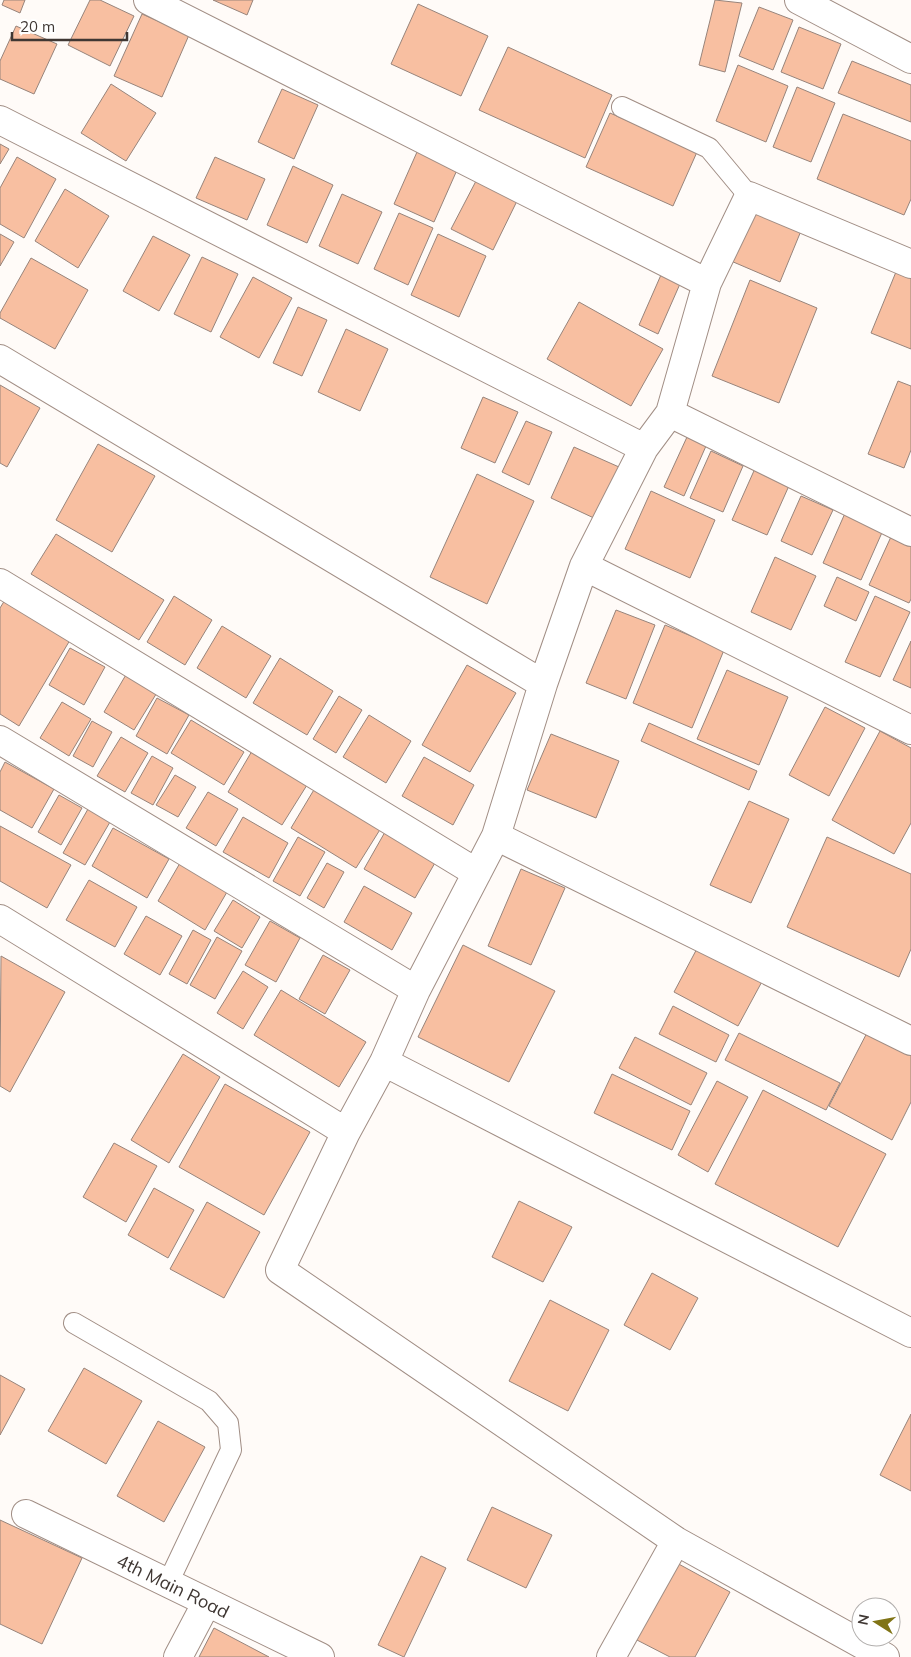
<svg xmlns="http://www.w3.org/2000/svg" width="911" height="1657" viewBox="0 0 911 1657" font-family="Mulish,sans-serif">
	<rect width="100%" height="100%" fill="#fffbf8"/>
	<path fill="#f8bfa1" stroke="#97847b" d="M 4,0 L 25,0 L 20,13 L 2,5 Z
		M 90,0 L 100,0 L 134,16 L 110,66 L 68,45 Z
		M 213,0 L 253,0 L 247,15 Z
		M 715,0 L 742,3 L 725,72 L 699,65 Z
		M 418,4 L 488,36 L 461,96 L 391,64 Z
		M 759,7 L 793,20 L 773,70 L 739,56 Z
		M 142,14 L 189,35 L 162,97 L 114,76 Z
		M 16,26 L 57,44 L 34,94 L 0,79 L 0,61 Z
		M 799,27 L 841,44 L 823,89 L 781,72 Z
		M 508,47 L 612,95 L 585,158 L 479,110 Z
		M 852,61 L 911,85 L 911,122 L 838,93 Z
		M 738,65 L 788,86 L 766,142 L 716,121 Z
		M 111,84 L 156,113 L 126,161 L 81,133 Z
		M 797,87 L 835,103 L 811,162 L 773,147 Z
		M 282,89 L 318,105 L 294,159 L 258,142 Z
		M 610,113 L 697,152 L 673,206 L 586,167 Z
		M 843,114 L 911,141 L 911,199 L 904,215 L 817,179 Z
		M 0,144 L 9,149 L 0,164 Z
		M 417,152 L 457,170 L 434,222 L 394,204 Z
		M 17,157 L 56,179 L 24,238 L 0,224 L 0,188 Z
		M 215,157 L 265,179 L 247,220 L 196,198 Z
		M 293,166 L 333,185 L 307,243 L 267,225 Z
		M 476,181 L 517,201 L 493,250 L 451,229 Z
		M 65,189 L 109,216 L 78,268 L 35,241 Z
		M 342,194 L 382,212 L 358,264 L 319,246 Z
		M 753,206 L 803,226 L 780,282 L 731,261 Z
		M 399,213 L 433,228 L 408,285 L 374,269 Z
		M 0,234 L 14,242 L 0,266 Z
		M 438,234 L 486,256 L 459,317 L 411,295 Z
		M 153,236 L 190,255 L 159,311 L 123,291 Z
		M 202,257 L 238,274 L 211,332 L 174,314 Z
		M 31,258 L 88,290 L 55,349 L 0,318 L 0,313 Z
		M 898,267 L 911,272 L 911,349 L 871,333 Z
		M 664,268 L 683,277 L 658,334 L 639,325 Z
		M 253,277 L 292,298 L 259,358 L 220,337 Z
		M 750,280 L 817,308 L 779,403 L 712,376 Z
		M 579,302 L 663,349 L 631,406 L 547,359 Z
		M 298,307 L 327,320 L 302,376 L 273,363 Z
		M 346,329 L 388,349 L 360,411 L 318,392 Z
		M 898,381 L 911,386 L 911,450 L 904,468 L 868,454 Z
		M 0,385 L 40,408 L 7,467 L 0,463 Z
		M 483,397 L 518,412 L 495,463 L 461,448 Z
		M 526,421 L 552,432 L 529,485 L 502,472 Z
		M 687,437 L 706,446 L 684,496 L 664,487 Z
		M 98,444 L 155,476 L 112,552 L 56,520 Z
		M 574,447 L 619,467 L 596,519 L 551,498 Z
		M 711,451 L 743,466 L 723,512 L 690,498 Z
		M 757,464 L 792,479 L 767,535 L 732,520 Z
		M 477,474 L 534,501 L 487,604 L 430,577 Z
		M 651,491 L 715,520 L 690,578 L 625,549 Z
		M 801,496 L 833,510 L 812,555 L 781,541 Z
		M 846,511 L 884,528 L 861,580 L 823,563 Z
		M 895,528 L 911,535 L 911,599 L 909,603 L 869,585 Z
		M 56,534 L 164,600 L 139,640 L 31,574 Z
		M 775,557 L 816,576 L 791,630 L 751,612 Z
		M 837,577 L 869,592 L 856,621 L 824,606 Z
		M 8,595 L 73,635 L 19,726 L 0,714 L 0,608 Z
		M 174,596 L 212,620 L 185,665 L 147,642 Z
		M 875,596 L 910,612 L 880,677 L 845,662 Z
		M 616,610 L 655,625 L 626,699 L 586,683 Z
		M 665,625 L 724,650 L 692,728 L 633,703 Z
		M 222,626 L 271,656 L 246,698 L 197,668 Z
		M 911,641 L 911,688 L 893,680 Z
		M 70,648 L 105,667 L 84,705 L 49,685 Z
		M 280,658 L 333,691 L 307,735 L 253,703 Z
		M 467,665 L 516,693 L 470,772 L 422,745 Z
		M 727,670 L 788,697 L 759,765 L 697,739 Z
		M 127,673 L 158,691 L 134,730 L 104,712 Z
		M 339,696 L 362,710 L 336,753 L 313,739 Z
		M 157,698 L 189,715 L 167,754 L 136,736 Z
		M 62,702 L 91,719 L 69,756 L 40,738 Z
		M 825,707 L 865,728 L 829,796 L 789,775 Z
		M 369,715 L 411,741 L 386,783 L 343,757 Z
		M 191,720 L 244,752 L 224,785 L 171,753 Z
		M 92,721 L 112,732 L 93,767 L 73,756 Z
		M 649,723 L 757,771 L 749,790 L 641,741 Z
		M 880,731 L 911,748 L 911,823 L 894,854 L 832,820 Z
		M 551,734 L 619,761 L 596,818 L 527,790 Z
		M 121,737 L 148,753 L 125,792 L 97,776 Z
		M 252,751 L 307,785 L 282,825 L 228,792 Z
		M 152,756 L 173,768 L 153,805 L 131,793 Z
		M 424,757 L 474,785 L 453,825 L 402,796 Z
		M 5,762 L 54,789 L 32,828 L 0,810 L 0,772 Z
		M 175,775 L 196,787 L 178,817 L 156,805 Z
		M 315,788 L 381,828 L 356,868 L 291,828 Z
		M 208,792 L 238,809 L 216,846 L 186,828 Z
		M 59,795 L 82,808 L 61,845 L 38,832 Z
		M 749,801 L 789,819 L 751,903 L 710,885 Z
		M 88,809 L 110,822 L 85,865 L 63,853 Z
		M 243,817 L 288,843 L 269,878 L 223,852 Z
		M 0,826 L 71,865 L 47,908 L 0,881 Z
		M 113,828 L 169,859 L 147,898 L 92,866 Z
		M 385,832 L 436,861 L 415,898 L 364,869 Z
		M 298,837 L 325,852 L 300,896 L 273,881 Z
		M 827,837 L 911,874 L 911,949 L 899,977 L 787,927 Z
		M 180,863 L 227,892 L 205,930 L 158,901 Z
		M 327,863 L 344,872 L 324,908 L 307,898 Z
		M 521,869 L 565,888 L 531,965 L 488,946 Z
		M 89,880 L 137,907 L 115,947 L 66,920 Z
		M 364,886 L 412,913 L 392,950 L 344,922 Z
		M 233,900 L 260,917 L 242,948 L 214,931 Z
		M 146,916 L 182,936 L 160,975 L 124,954 Z
		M 270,921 L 300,938 L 276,982 L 245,965 Z
		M 193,930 L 211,940 L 187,984 L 169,974 Z
		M 217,937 L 242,951 L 215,999 L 190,985 Z
		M 701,941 L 765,976 L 738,1026 L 674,992 Z
		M 463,945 L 555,991 L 509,1082 L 418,1037 Z
		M 323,955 L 350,970 L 325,1014 L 299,999 Z
		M 1,956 L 65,992 L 10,1092 L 0,1086 Z
		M 243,971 L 268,987 L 243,1029 L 217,1013 Z
		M 281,990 L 366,1042 L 339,1087 L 254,1035 Z
		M 673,1006 L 729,1035 L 716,1062 L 659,1034 Z
		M 870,1027 L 911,1049 L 911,1102 L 892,1140 L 829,1106 Z
		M 739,1033 L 840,1083 L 826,1110 L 725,1060 Z
		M 635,1037 L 707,1073 L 691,1105 L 619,1068 Z
		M 183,1054 L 220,1077 L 169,1163 L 131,1140 Z
		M 612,1074 L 690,1111 L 672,1150 L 594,1113 Z
		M 717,1081 L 748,1097 L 708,1172 L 678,1155 Z
		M 225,1084 L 310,1132 L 264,1215 L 179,1167 Z
		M 763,1090 L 886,1154 L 838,1247 L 715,1184 Z
		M 114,1143 L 157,1166 L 126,1222 L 83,1197 Z
		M 154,1188 L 194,1210 L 168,1258 L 128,1235 Z
		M 519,1201 L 572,1227 L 543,1282 L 492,1257 Z
		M 207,1202 L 260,1232 L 224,1298 L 170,1269 Z
		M 652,1273 L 698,1298 L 670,1350 L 624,1325 Z
		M 550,1300 L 609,1330 L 568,1411 L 509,1381 Z
		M 84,1368 L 142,1401 L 106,1464 L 48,1431 Z
		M 0,1375 L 25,1389 L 0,1435 Z
		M 911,1414 L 911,1491 L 880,1475 Z
		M 158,1421 L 205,1447 L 164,1522 L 117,1496 Z
		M 492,1507 L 552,1535 L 526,1588 L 467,1560 Z
		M 0,1520 L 82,1558 L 42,1644 L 0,1624 Z
		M 421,1556 L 446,1568 L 404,1657 L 378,1645 Z
		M 675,1562 L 730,1592 L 695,1657 L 670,1657 L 635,1639 Z
		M 214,1628 L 269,1657 L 199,1657 Z"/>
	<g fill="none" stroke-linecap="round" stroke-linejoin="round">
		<g stroke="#a18e85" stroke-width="22">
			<path id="service" d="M 622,107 L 709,148 L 749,196
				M 74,1323 L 209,1401 L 228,1423 L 231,1450 L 168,1583"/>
		</g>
		<g stroke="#a18e85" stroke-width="30">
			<path id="minor" d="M 148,0 L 707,283
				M 799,0 L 911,59
				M 0,120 L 644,448
				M 0,359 L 543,684
				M 670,413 L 911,532
				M 584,566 L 911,730
				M 0,583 L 477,873
				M 0,740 L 416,990
				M 496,836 L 911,1041
				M 0,919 L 346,1132
				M 384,1062 L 911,1333
				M 26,1514 L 320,1657
				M 178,1657 L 207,1602
				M 611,1657 L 676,1541
				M 885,1657 L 676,1541 L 280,1270 L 346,1132 L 384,1062 L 416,990 L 496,836 L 543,684 L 584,566 L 644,448 L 670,413 L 707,283 L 749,196 L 911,264"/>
		</g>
		<use href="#service" stroke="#fff" stroke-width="20"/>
		<use href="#minor" stroke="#fff" stroke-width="28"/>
	</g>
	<g text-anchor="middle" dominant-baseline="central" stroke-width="4.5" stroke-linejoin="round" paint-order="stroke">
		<g font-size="18" fill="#3f3733" stroke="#fff">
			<text transform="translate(173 1586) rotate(26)">4th Main Road</text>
		</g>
	</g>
	<g transform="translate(876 1622) rotate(281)"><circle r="24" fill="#ffffff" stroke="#b2afad"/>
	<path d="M0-4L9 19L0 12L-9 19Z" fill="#807416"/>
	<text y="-8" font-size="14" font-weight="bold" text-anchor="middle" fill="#3f3733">N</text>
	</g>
	<path d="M12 32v8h115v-8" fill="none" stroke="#3f3733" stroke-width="2.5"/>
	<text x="20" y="32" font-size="15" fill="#3f3733" stroke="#ffffff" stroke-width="4" paint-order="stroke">20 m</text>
</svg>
